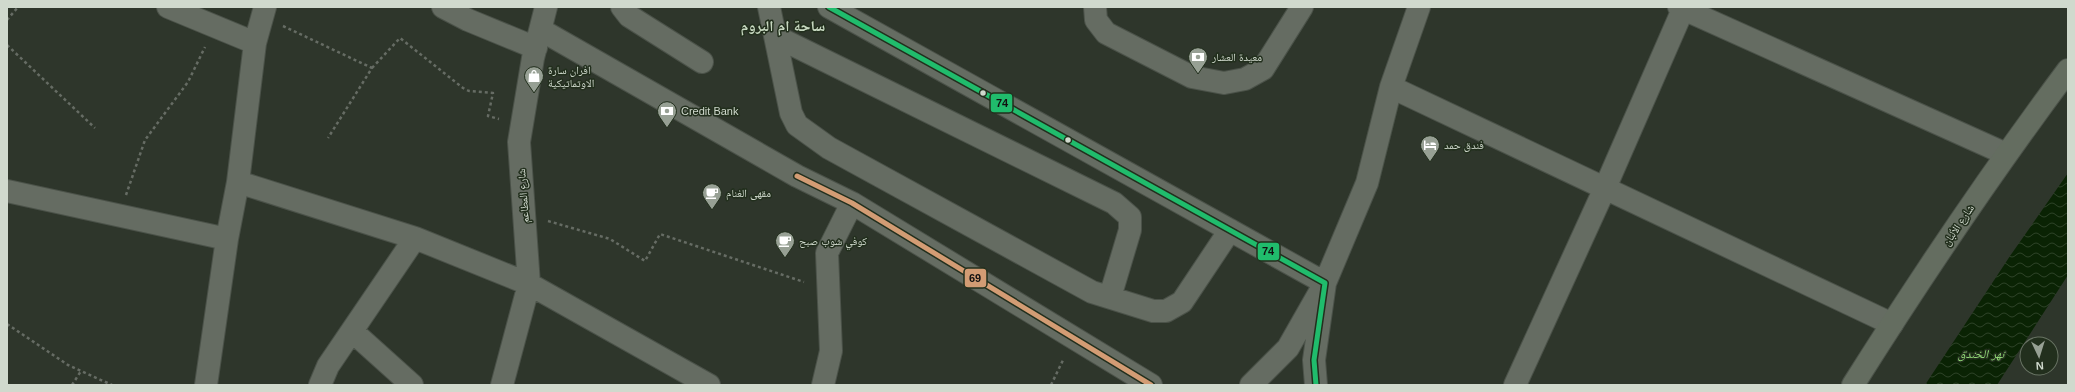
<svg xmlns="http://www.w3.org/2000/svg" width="2075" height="392" viewBox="0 0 2075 392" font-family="Arial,'Noto Naskh Arabic',sans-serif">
	<defs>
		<pattern id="water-waves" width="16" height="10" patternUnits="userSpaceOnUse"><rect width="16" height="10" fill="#0a2304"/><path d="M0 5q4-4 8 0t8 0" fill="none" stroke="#2d4227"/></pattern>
	</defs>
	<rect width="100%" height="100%" fill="#2e362b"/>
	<path fill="url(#water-waves)" d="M 2068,173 L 2068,275 L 1997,385 L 1925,385 L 2010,256 Z"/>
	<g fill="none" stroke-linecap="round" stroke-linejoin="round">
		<g stroke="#4b5249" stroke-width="24">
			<path id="minor" d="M 168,7 L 255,43
				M 443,7 L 468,20 L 536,48
				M 622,7 L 629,16 L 702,62
				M 769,7 L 791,113 L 797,125 L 829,148 L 1092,292 L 1153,311 L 1166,311 L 1182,302 L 1230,230
				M 829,7 L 1325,283 L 1314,360 L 1316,385
				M 1095,7 L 1096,20 L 1106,33 L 1192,77 L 1224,83 L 1245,79 L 1263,69 L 1302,7
				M 1679,7 L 2006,154
				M 541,30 L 797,176 L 852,203 L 1151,385
				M 775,36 L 1114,203 L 1130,217 L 1130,230 L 1110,297
				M 1391,87 L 1892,324
				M 238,182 L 415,238 L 529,284 L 709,385
				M 7,191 L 227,239
				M 352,331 L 412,385
				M 206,385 L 227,239 L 238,182 L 255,43 L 265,7
				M 320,385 L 328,366 L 415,238
				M 502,385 L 529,284 L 519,142 L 533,58 L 546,7
				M 823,385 L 831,351 L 827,253 L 852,203
				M 1251,385 L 1288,348 L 1325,283 L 1367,183 L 1391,87 L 1419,7
				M 1515,385 L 1605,188 L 1684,7"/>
		</g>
		<g stroke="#4b5249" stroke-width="24">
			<path id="major" d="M 1853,385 C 1921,277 1992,172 2068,70"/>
		</g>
		<path stroke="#666c64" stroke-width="2.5" stroke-dasharray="3 3" stroke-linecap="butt" d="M 7,20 L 18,7
			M 283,26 L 372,68 L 328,138
			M 7,45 L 95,128
			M 372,68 L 400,38 L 463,88 L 469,91 L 493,93 L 488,116 L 499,119
			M 126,195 L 145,140 L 188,82 L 205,47
			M 548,221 L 610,239 L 645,261 L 660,234 L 804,282
			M 7,324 L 68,365 L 112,385
			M 72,385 L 81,371
			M 1051,385 L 1064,358"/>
		<use href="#minor" stroke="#656c62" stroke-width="22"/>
		<use href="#major" stroke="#646d60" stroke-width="22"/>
		<g stroke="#222f1d" stroke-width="8">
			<path id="bus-1" d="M 829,7 L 1325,283 L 1314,360 L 1316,385"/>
		</g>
		<g stroke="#222f1d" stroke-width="8">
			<path id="bus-2" d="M 797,176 L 852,203 L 1151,385"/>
		</g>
		<use href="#bus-1" stroke="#20bc6c" stroke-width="5"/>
		<use href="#bus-2" stroke="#d39c74" stroke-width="5"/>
	</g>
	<defs>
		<g id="bank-pin" transform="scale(1)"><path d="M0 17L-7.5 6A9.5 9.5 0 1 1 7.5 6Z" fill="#97a094" stroke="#222f1d"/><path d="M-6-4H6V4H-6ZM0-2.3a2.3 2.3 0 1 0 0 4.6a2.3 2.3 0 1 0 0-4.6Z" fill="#fff"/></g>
		<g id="shop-pin" transform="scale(1)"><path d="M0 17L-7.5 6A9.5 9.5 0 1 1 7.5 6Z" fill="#97a094" stroke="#222f1d"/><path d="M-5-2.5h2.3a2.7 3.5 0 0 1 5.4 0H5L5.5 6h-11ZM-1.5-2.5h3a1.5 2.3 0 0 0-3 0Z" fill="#fff"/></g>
		<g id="hotel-pin" transform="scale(1)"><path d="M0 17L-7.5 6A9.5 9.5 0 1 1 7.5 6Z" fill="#97a094" stroke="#222f1d"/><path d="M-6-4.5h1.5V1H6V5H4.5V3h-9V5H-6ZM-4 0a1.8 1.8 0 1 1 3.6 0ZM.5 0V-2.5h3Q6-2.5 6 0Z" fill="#fff"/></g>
		<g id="cafe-pin" transform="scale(1)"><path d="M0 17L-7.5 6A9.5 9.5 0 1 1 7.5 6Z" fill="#97a094" stroke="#222f1d"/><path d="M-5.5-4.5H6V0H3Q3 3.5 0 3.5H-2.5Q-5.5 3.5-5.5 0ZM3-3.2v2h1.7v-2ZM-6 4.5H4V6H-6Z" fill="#fff"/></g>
	</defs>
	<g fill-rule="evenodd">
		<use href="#bank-pin" x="1198" y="57"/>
		<use href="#shop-pin" x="534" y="76"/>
		<use href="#bank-pin" x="667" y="111"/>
		<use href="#hotel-pin" x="1430" y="145"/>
		<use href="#cafe-pin" x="712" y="193"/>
		<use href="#cafe-pin" x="785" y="241"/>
	</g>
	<g fill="#d0d9cd" stroke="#222f1d" stroke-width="1.5">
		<circle cx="983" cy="93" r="3.5"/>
		<circle cx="1068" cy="140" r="3.5"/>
	</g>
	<g text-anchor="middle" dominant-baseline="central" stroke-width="3" stroke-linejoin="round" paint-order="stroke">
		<g font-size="11" fill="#d0d9cd" stroke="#222f1d" text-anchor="start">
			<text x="1212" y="57">معيدة العشار</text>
			<text x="548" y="70">افران سارة<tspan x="548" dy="13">الاوتماتيكية</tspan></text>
			<text x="681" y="111">Credit Bank</text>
			<text x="1444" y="145">فندق حمد</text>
			<text x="726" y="193">مقهى الغنام</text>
			<text x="799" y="241">كوفي شوب صبح</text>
		</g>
		<g font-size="11" fill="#d0d9cd" stroke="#222f1d">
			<text transform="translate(523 196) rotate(-94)">شارع المطاعم</text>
			<text transform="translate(1958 225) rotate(-56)">شارع الألبان</text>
		</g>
		<g font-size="12" font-style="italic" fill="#92da77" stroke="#222f1d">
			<text x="1981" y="354">نهر الخندق</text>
		</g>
		<g font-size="15" font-weight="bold" fill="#c6d7bf" stroke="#222f1d">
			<text x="783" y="25">ساحة ام البروم</text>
		</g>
	</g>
	<g stroke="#222f1d" stroke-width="1.5">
		<rect x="990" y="93" width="23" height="20" rx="4" fill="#20bc6c"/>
		<rect x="1257" y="242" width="23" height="19" rx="4" fill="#20bc6c"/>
		<rect x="964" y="268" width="23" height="20" rx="4" fill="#d39c74"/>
	</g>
	<g font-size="11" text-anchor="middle" font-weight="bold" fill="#111">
		<text x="1002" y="107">74</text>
		<text x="1268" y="255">74</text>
		<text x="975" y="282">69</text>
	</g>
	<rect width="2075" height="392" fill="none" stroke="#d0d9cd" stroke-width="16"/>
	<g transform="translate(2039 356) rotate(176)"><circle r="19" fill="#222f1d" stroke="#687363"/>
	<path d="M0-3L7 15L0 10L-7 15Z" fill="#97a094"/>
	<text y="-6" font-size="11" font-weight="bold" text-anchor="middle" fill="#d0d9cd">N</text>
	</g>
</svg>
